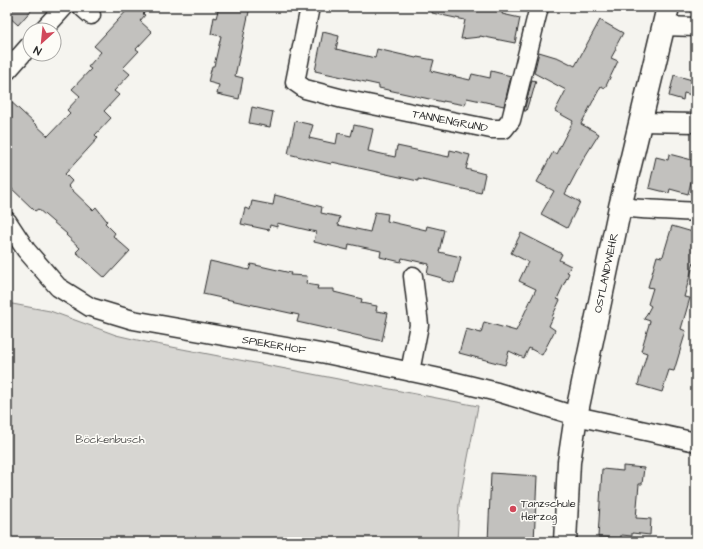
<svg xmlns="http://www.w3.org/2000/svg" width="703" height="549" viewBox="0 0 703 549" font-family="'Architects Daughter',sans-serif">
	<rect width="100%" height="100%" fill="#f5f4ef"/>
	<filter id="ink" filterUnits="userSpaceOnUse"><feTurbulence type="fractalNoise" baseFrequency=".025" numOctaves="2"/><feDisplacementMap in="SourceGraphic" scale="8" xChannelSelector="R" yChannelSelector="G"/><feConvolveMatrix kernelMatrix="1 2 1 2 8 2 1 2 1" color-interpolation-filters="sRGB"/></filter>
	<g filter="url(#ink)">
		<path fill="#d7d6d2" stroke="#81807e" d="M 7,303 L 50,311 L 116,335 L 146,342 L 478,406 L 459,504 L 457,542 L 7,542 Z"/>
		<path fill="#c2c1be" stroke="#2b2b2b" d="M 7,7 L 34,7 L 18,25 L 7,15 Z
			M 130,7 L 150,7 L 143,14 L 145,15 L 140,21 L 152,32 L 136,49 L 139,51 L 123,68 L 130,74 L 114,91 L 119,95 L 104,111 L 111,118 L 95,135 L 98,138 L 65,174 L 72,181 L 68,186 L 93,210 L 96,207 L 107,221 L 105,223 L 115,233 L 113,236 L 130,251 L 105,278 L 76,252 L 80,248 L 66,235 L 67,234 L 38,209 L 35,211 L 7,184 L 7,98 L 48,136 L 70,113 L 67,110 L 80,96 L 72,89 L 91,69 L 88,67 L 101,52 L 94,46 Z
			M 219,7 L 250,7 L 235,76 L 243,78 L 239,99 L 217,94 L 219,85 L 208,82 L 212,66 L 214,66 L 221,36 L 211,34 L 214,17 L 216,18 Z
			M 433,7 L 504,7 L 502,14 L 520,18 L 515,43 L 480,36 L 480,37 L 461,39 L 465,20 L 432,13 Z
			M 600,20 L 623,33 L 615,48 L 616,49 L 611,58 L 618,61 L 605,88 L 601,86 L 581,124 L 599,134 L 584,158 L 565,194 L 580,202 L 567,228 L 541,214 L 554,191 L 537,182 L 553,152 L 556,154 L 573,121 L 555,111 L 566,90 L 534,73 L 539,52 L 559,58 L 575,66 Z
			M 323,32 L 339,36 L 336,49 L 375,58 L 377,49 L 416,58 L 417,57 L 434,60 L 431,71 L 470,80 L 472,74 L 490,78 L 491,71 L 511,76 L 504,106 L 467,98 L 465,105 L 443,101 L 443,102 L 379,88 L 379,85 L 315,71 Z
			M 674,75 L 696,81 L 692,95 L 684,93 L 683,100 L 669,96 Z
			M 532,80 L 536,81 L 531,99 L 530,98 L 526,111 L 524,111 Z
			M 252,107 L 273,112 L 270,127 L 249,123 Z
			M 295,121 L 313,125 L 309,138 L 336,144 L 338,133 L 351,136 L 354,125 L 373,129 L 368,151 L 395,157 L 397,146 L 449,157 L 450,150 L 470,155 L 466,169 L 485,174 L 481,193 L 418,179 L 418,181 L 332,162 L 331,164 L 288,154 Z
			M 669,154 L 696,161 L 696,184 L 691,182 L 688,194 L 670,189 L 669,193 L 649,188 L 656,157 L 668,160 Z
			M 275,195 L 322,207 L 321,213 L 340,217 L 338,225 L 370,232 L 375,212 L 388,214 L 387,221 L 426,230 L 427,226 L 444,230 L 439,252 L 461,257 L 454,283 L 442,280 L 442,278 L 427,274 L 429,264 L 402,258 L 401,262 L 380,257 L 381,251 L 349,244 L 348,250 L 314,242 L 316,232 L 277,223 L 277,227 L 270,225 L 269,230 L 241,224 L 245,208 L 250,210 L 252,201 L 273,205 Z
			M 672,226 L 696,233 L 696,255 L 684,297 L 690,298 L 681,329 L 686,331 L 674,371 L 669,370 L 662,392 L 638,385 L 647,353 L 641,351 L 650,321 L 644,319 L 651,306 L 648,304 L 653,288 L 648,287 L 657,256 L 662,257 L 663,256 Z
			M 521,233 L 562,254 L 559,260 L 571,266 L 567,272 L 569,273 L 557,299 L 560,300 L 552,317 L 553,317 L 549,326 L 555,330 L 542,355 L 529,348 L 524,358 L 509,351 L 505,365 L 459,353 L 466,329 L 481,333 L 484,322 L 516,331 L 536,289 L 519,281 L 528,262 L 511,253 Z
			M 210,261 L 249,270 L 251,264 L 291,273 L 290,275 L 307,276 L 306,284 L 318,286 L 317,289 L 334,289 L 334,292 L 362,299 L 361,303 L 377,306 L 376,311 L 388,313 L 382,341 L 297,322 L 299,315 L 203,294 Z
			M 623,466 L 644,468 L 642,484 L 639,484 L 636,518 L 651,519 L 650,535 L 632,533 L 632,536 L 621,535 L 621,538 L 598,537 L 602,469 L 623,471 Z
			M 491,473 L 537,476 L 534,542 L 488,542 Z"/>
		<g fill="none" stroke-linecap="round" stroke-linejoin="round">
			<g stroke="#2b2b2b" stroke-width="21">
				<path id="minor" d="M 82,7 L 91,15
					M 310,7 L 295,82 L 305,89 L 343,99 L 491,129 L 504,129 L 511,120 L 539,7
					M 662,26 L 696,27
					M 43,30 L 64,7
					M 7,71 L 30,45
					M 640,122 L 696,123
					M 620,207 C 645,210 671,210 696,212
					M 7,221 L 26,250 L 58,287 L 90,307 L 133,320 L 326,354 L 440,378 L 497,392 L 576,416 L 696,442
					M 410,372 L 419,325 L 413,276"/>
			</g>
			<g stroke="#2b2b2b" stroke-width="25">
				<path id="tertiary" d="M 565,542 L 569,462 L 576,416 L 620,207 L 668,7"/>
			</g>
			<use href="#minor" stroke="#fdfcf7" stroke-width="18"/>
			<use href="#tertiary" stroke="#fdfcf7" stroke-width="22"/>
		</g>
	</g>
	<circle fill="#d1495b" stroke="#fdfcf7" stroke-width="1.5" cx="513" cy="509" r="4"/>
	<g text-anchor="middle" dominant-baseline="central" stroke-width="3" stroke-linejoin="round" paint-order="stroke">
		<g font-size="11" fill="#2b2b2b" stroke="#fdfcf7">
			<text transform="translate(450 121) rotate(11)">TANNENGRUND</text>
			<text transform="translate(606 273) rotate(-78)">OSTLANDWEHR</text>
			<text transform="translate(274 345) rotate(10)">SPIEKERHOF</text>
		</g>
		<g font-size="11" fill="#565655" stroke="#fdfcf7">
			<text x="110" y="439">Böckenbusch</text>
		</g>
		<g font-size="11" fill="#2b2b2b" stroke="#fdfcf7" text-anchor="start">
			<text x="521" y="503">Tanzschule<tspan x="521" dy="13">Herzog</tspan></text>
		</g>
	</g>
	<rect width="703" height="549" fill="none" stroke="#fdfcf7" stroke-width="24"/>
	<rect x="12" y="12" width="679" height="525" fill="none" stroke="#2b2b2b" stroke-width="1.5" filter="url(#ink)"/>
	<g transform="translate(42 42) rotate(207)"><circle r="19" fill="#fdfcf7" stroke="#a9a8a5"/>
	<path d="M0-3L7 15L0 10L-7 15Z" fill="#d1495b"/>
	<text y="-6" font-size="11" font-weight="bold" text-anchor="middle" fill="#2b2b2b">N</text>
	</g>
</svg>
